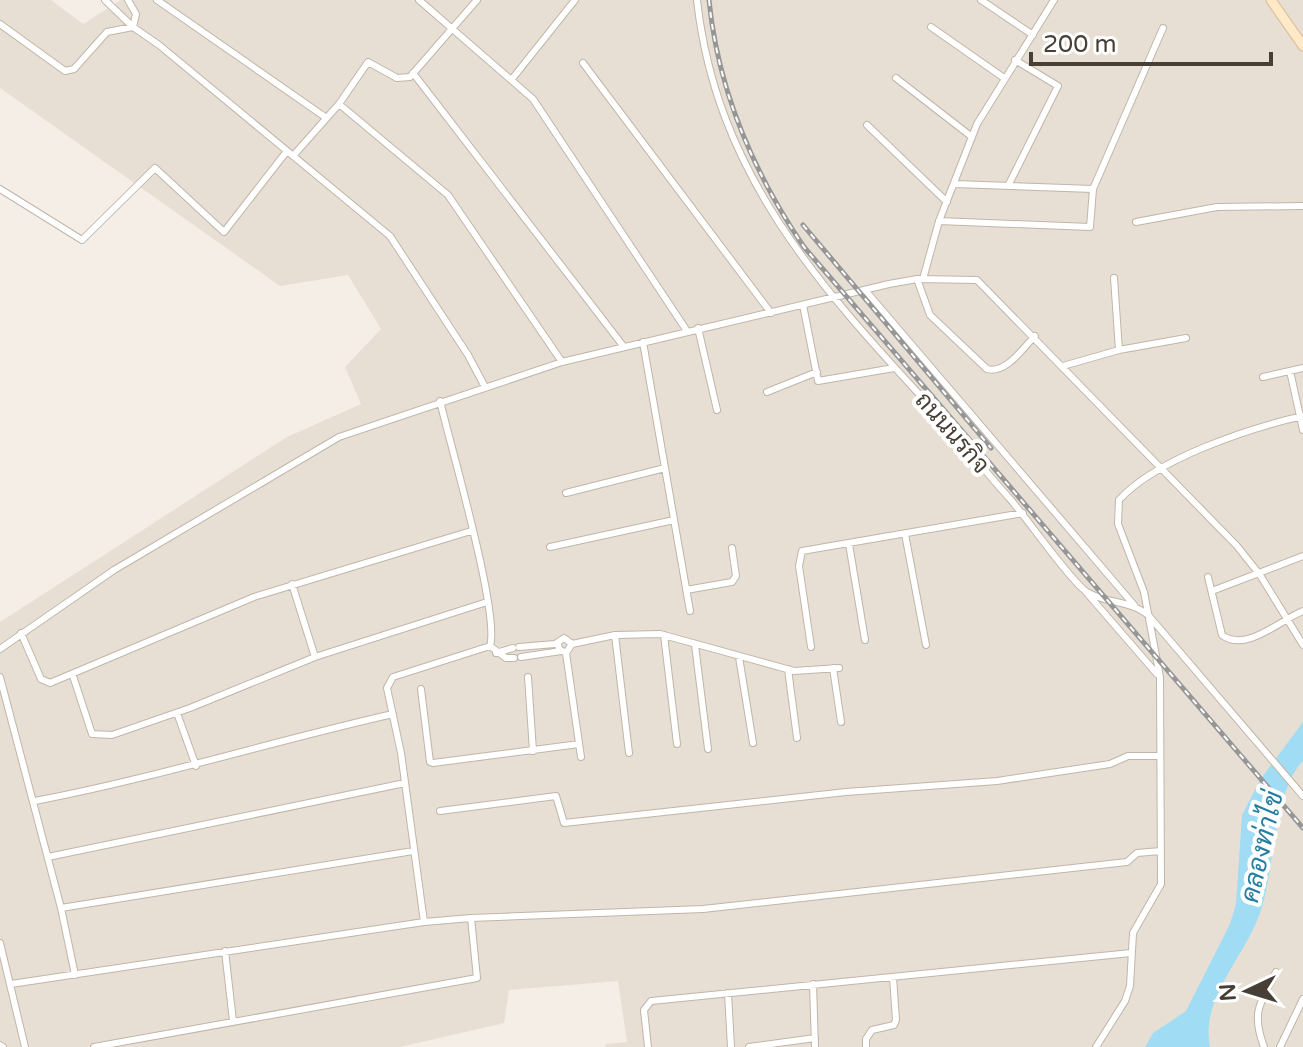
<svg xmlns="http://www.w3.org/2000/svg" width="1303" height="1047" viewBox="0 0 1303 1047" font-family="'Varela Round',Sarabun,sans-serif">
	<rect width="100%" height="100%" fill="#f4eee7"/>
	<path fill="#e8dfd4" d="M 0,0 L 51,0 L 83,24 L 121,0 L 1303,0 L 1303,1047 L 606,1047 L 605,1044 L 627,1042 L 618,981 L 509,990 L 504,1023 L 400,1047 L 0,1047 L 0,622 L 287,437 L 361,404 L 345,367 L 381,329 L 348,275 L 280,286 L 0,88 Z"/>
	<path fill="#a0ddf4" d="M 1303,722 L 1303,761 C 1273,791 1275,871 1260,913 C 1245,957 1200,998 1210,1047 L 1145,1047 L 1153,1033 L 1186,1011 L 1230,924 L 1236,904 L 1242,815 L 1260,780 Z"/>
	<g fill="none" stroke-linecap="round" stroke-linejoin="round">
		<g stroke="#c0b5a9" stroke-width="8">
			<path id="minor" d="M 105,0 L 133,27 L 136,14 L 128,0
				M 157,0 L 325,117
				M 419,0 L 533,99 L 687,331
				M 697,0 C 716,172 818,285 931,407 C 958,437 983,469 1010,499 C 1026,517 1072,583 1087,592 C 1106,604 1131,600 1149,616 L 1303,796
				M 981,0 L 1033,35
				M 0,24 L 65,71 L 74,69 L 107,32 L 133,27 L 159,45 L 390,236 L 468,355 L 485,387
				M 931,27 L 1004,78
				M 583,63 L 771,313
				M 413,73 L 624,347
				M 896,78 L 972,137
				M 512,79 L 575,0
				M 339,104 L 448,195 L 562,362
				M 867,125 L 947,202
				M 293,156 L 339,104 L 368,62 L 397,78 L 410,77 L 477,0
				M 955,184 L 1093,189
				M 1008,186 L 1058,86 L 1015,60
				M 0,189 L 82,240 L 155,168 L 224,232 L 287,151
				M 939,221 L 1090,227 L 1093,189 L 1163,28
				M 1136,222 L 1217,207 L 1303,206
				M 1114,278 L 1119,350
				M 917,279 L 930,315 L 987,369 C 1006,374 1022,349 1035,336
				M 923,279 L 939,221 L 977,124 L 1054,0
				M 865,290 L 1134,605
				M 803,305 L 818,381 L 894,368
				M 698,328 L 717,410
				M 643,342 L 690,611
				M 1063,366 L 1119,350 L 1186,338
				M 1290,371 L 1303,430
				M 1263,377 L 1303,368
				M 767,392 L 817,372
				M 566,493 L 665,468
				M 905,534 L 926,645
				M 849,544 L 865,640
				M 550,547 L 674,520
				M 1208,577 L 1222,635 C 1246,653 1280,620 1303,611
				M 292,584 L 315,657
				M 686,590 L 732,582 L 736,576 L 732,548
				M 1212,591 L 1303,556
				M 1086,592 L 1157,674
				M 21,633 L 41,679 L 50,683 L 254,597 L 471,531
				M 615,635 L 629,753
				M 664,635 L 677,744
				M 558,644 L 559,649 L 566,653 L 572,644 L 615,635 L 660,634 L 794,671 L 839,668
				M 695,645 L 708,749
				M 490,646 L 506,658 L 514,658
				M 519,647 L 555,644 L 564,638 L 572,644
				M 811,647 L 799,566 L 802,551 L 1023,513
				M 0,649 L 114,570 L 339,437 L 562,362 L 889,284 L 917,279 L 977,280 L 1237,546 L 1260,575 L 1303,645
				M 496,653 L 513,648
				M 566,653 L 581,757
				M 521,657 L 561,651
				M 739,657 L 753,743
				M 833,668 L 841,722
				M 788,669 L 797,738
				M 73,676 L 92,734 L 112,735 L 190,708 L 315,657 L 487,602
				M 0,677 L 61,908 L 75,975
				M 528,677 L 533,751
				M 421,689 L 430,762 L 433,763 L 579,744
				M 177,713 L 196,766
				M 35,801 C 156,778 273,741 393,714
				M 440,811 L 556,796 L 564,823 L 846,792 L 997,781 L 1110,764 L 1128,756 L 1158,756
				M 48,857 L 405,783
				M 61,908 L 413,851
				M 471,918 L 703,909 L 1127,862 L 1137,853 L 1161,851
				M 0,943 L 25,1047
				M 225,951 L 233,1021
				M 11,984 L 424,922
				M 813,984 L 815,1047
				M 728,993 L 731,1047
				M 0,1045 L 3,1047
				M 94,1047 L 477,978 L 471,918 L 424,922 L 401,753 L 387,688 L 393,677 L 490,646 C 500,614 450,444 440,401
				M 648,1047 L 644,1010 L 651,1001 L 1131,953
				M 749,1047 L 815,1038
				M 866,1047 L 866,1039 L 872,1030 L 894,1025 L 896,1020 L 893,977
				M 1096,1047 L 1125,1001 L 1130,986 L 1133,933 L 1161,884 L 1160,677 L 1144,592 L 1118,524 L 1119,500 C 1156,459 1249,428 1303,416
				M 1264,1047 C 1251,1012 1260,1003 1276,972
				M 1280,1047 L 1303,999"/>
		</g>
		<g stroke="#d7bc94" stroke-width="11">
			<path id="secondary" d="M 1271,0 L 1303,46"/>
		</g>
		<use href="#minor" stroke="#fff" stroke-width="6"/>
		<use href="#secondary" stroke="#ffe9c6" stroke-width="9"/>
		<g stroke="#969696" stroke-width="5">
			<path id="rail" d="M 709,0 C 718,91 753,172 804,247 L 1303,828
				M 803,225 L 991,448"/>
		</g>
		<use href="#rail" stroke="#fff" stroke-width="2" stroke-dasharray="6" stroke-linecap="butt"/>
	</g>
	<g text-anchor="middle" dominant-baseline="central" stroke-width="8" stroke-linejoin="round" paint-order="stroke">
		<g font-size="24" fill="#473e35" stroke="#fff">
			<text transform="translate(952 433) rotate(49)">ถนนนรกิจ</text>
		</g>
		<g font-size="26" font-style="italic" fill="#257da0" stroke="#fff">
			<text transform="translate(1262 847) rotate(-77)">คลองท่าไข่</text>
		</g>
	</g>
	<g transform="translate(1247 991) rotate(266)" stroke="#ffffff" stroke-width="6" paint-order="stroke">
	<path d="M0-6L14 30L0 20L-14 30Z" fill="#473e35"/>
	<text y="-12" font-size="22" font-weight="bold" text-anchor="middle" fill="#473e35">N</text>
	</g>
	<path d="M1031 52v12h240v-12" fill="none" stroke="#473e35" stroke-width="4"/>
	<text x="1043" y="52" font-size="24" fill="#473e35" stroke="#ffffff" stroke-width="6" paint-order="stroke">200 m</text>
</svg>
